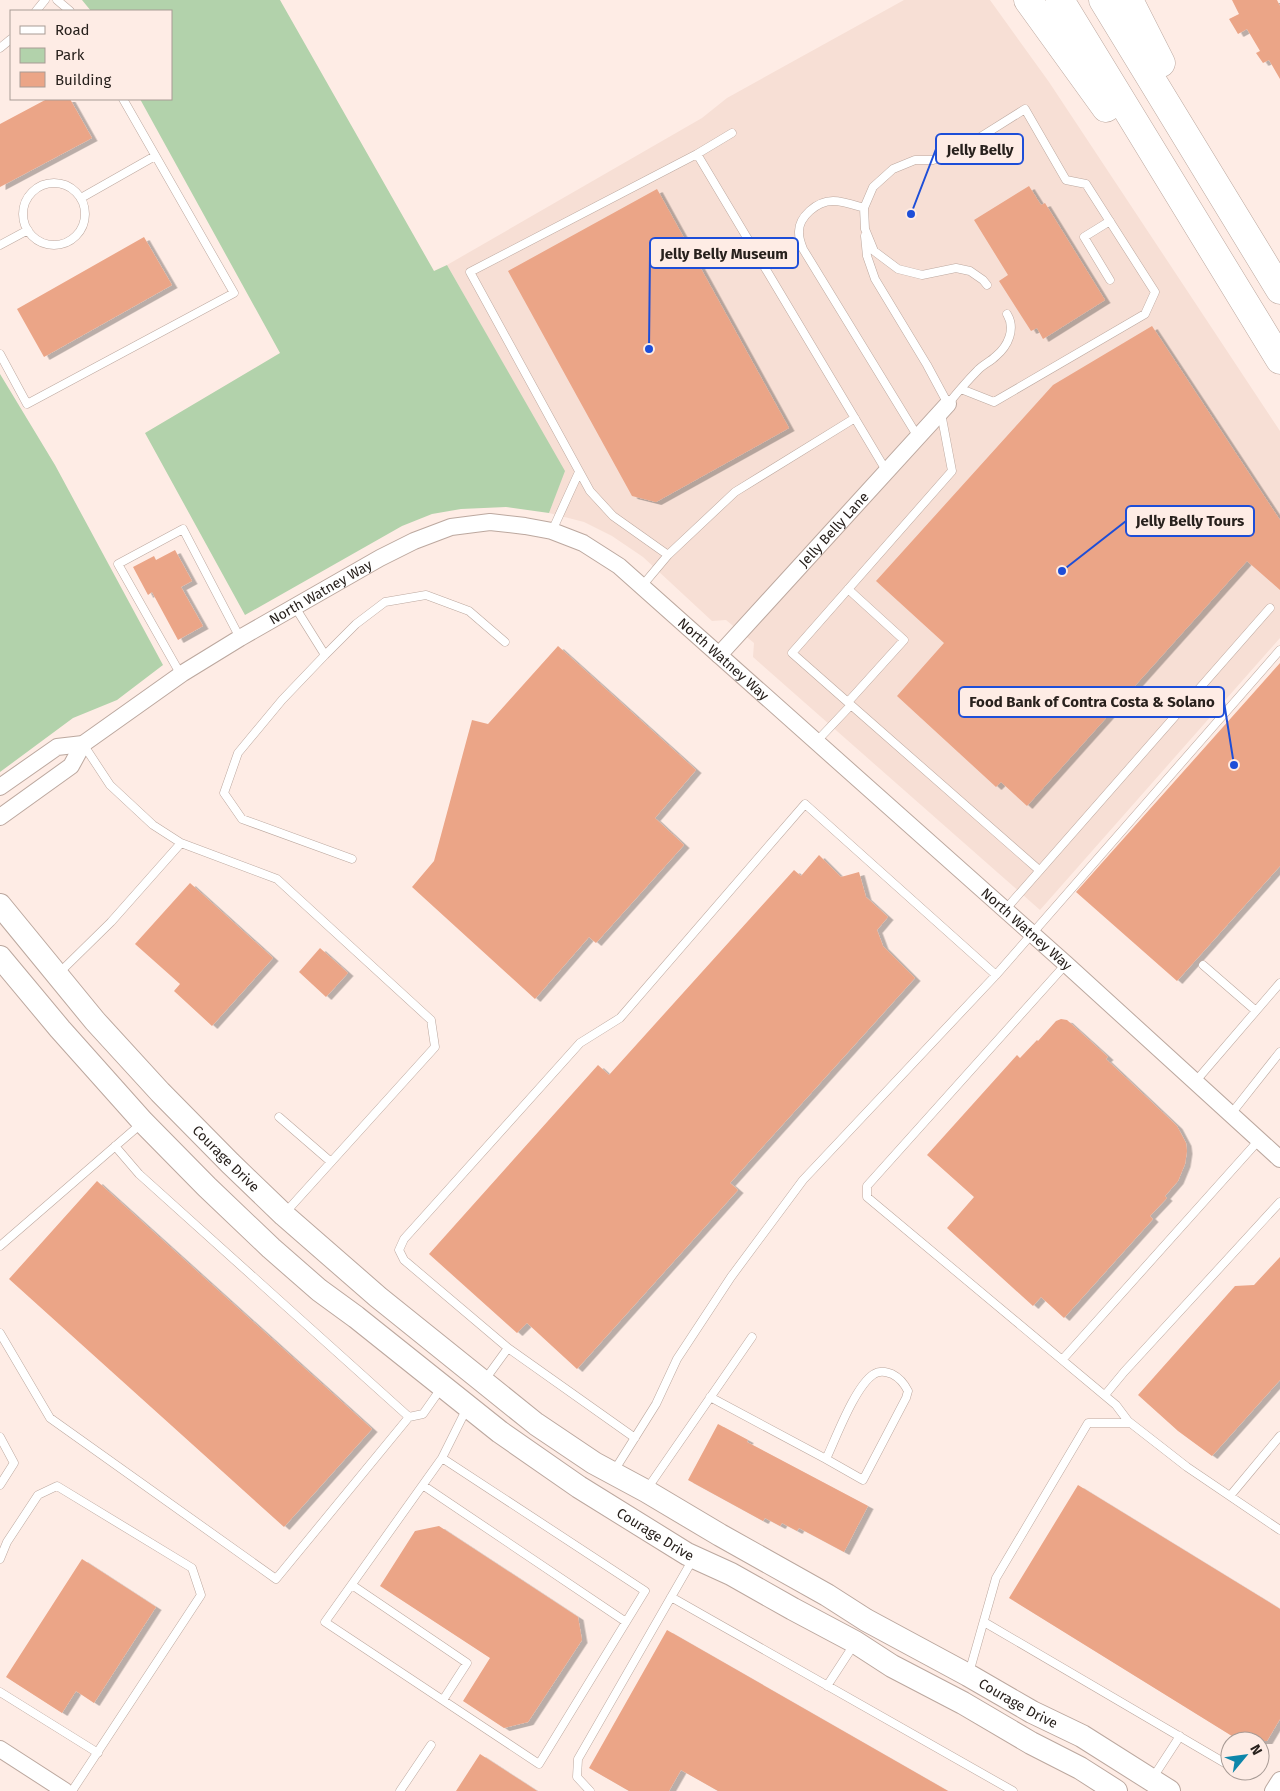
<svg xmlns="http://www.w3.org/2000/svg" width="1280" height="1791" viewBox="0 0 1280 1791" font-family="'Fira Sans',sans-serif">
	<defs>
		<filter id="shadow"><feDropShadow dx="5.5" dy="3" stdDeviation="0" flood-color="#0004"/></filter>
	</defs>
	<rect width="100%" height="100%" fill="#feece5"/>
	<path fill="#f7dfd5" d="M 904,0 L 990,0 L 1049,82 L 1280,431 L 1280,638 L 1040,910 L 753,657 L 754,643 L 726,620 L 712,621 L 643,557 L 612,536 L 584,522 L 549,513 L 564,471 L 447,265 L 702,118 L 727,98 Z"/>
	<path fill="#b2d2ab" d="M 82,0 L 280,0 L 434,271 L 447,265 L 565,471 L 549,513 L 506,507 L 461,509 L 432,514 L 402,526 L 245,615 L 145,433 L 280,353 L 140,99 L 171,99 L 171,11 L 91,11 Z
		M 0,374 L 55,465 L 163,665 L 117,700 L 73,718 L 0,772 Z"/>
	<path fill="#eba587" filter="url(#shadow)" d="M 1232,0 L 1277,0 L 1280,6 L 1280,79 L 1269,60 L 1263,63 L 1256,53 L 1260,51 L 1247,29 L 1238,34 L 1229,19 L 1239,14 Z
		M 47,99 L 70,99 L 92,138 L 0,187 L 0,124 Z
		M 1029,186 L 1041,205 L 1045,203 L 1105,300 L 1043,339 L 1037,328 L 1031,331 L 999,281 L 1008,275 L 974,220 Z
		M 657,189 L 789,428 L 656,502 L 632,496 L 508,271 Z
		M 144,237 L 172,285 L 44,357 L 17,309 Z
		M 1152,326 L 1280,520 L 1280,590 L 1247,561 L 1027,806 L 1001,782 L 996,787 L 897,696 L 944,643 L 876,581 L 1053,385 Z
		M 175,550 L 192,581 L 181,587 L 203,626 L 178,640 L 152,592 L 148,595 L 133,567 L 154,556 L 156,560 Z
		M 558,646 L 696,770 L 655,818 L 684,845 L 596,943 L 589,937 L 535,999 L 412,887 L 434,861 L 472,720 L 488,724 Z
		M 1280,663 L 1280,866 L 1177,981 L 1076,892 Z
		M 819,855 L 841,877 L 859,872 L 866,897 L 888,917 L 877,930 L 883,946 L 915,978 L 730,1183 L 738,1190 L 577,1369 L 527,1323 L 517,1333 L 429,1254 L 598,1065 L 609,1075 L 794,870 L 801,876 Z
		M 190,883 L 273,958 L 212,1026 L 174,991 L 180,984 L 135,944 Z
		M 320,948 L 348,973 L 326,997 L 299,972 Z
		M 1061,1019 L 1067,1020 L 1108,1057 L 1106,1059 L 1177,1126 L 1186,1143 L 1187,1151 L 1185,1164 L 1178,1181 L 1165,1196 L 1167,1198 L 1150,1216 L 1153,1219 L 1064,1318 L 1041,1297 L 1033,1306 L 947,1228 L 974,1197 L 927,1155 L 1017,1055 L 1020,1058 L 1037,1040 L 1038,1041 L 1056,1021 Z
		M 97,1181 L 372,1429 L 284,1527 L 9,1279 Z
		M 1280,1257 L 1280,1380 L 1212,1456 L 1178,1431 L 1138,1395 L 1235,1286 L 1254,1285 Z
		M 718,1424 L 748,1440 L 747,1442 L 868,1506 L 844,1552 L 799,1528 L 797,1531 L 782,1523 L 780,1526 L 765,1518 L 763,1521 L 688,1480 Z
		M 1078,1485 L 1280,1609 L 1280,1719 L 1267,1741 L 1240,1741 L 1009,1598 Z
		M 439,1526 L 578,1617 L 582,1640 L 528,1722 L 504,1728 L 463,1701 L 490,1658 L 380,1586 L 415,1531 Z
		M 82,1559 L 156,1607 L 94,1703 L 76,1691 L 62,1713 L 6,1677 Z
		M 667,1630 L 948,1791 L 718,1791 L 681,1770 L 669,1791 L 629,1791 L 589,1768 Z
		M 480,1754 L 537,1791 L 456,1791 Z"/>
	<g fill="none" stroke-linecap="round" stroke-linejoin="round">
		<g stroke="#bca89f" stroke-width="9">
			<path id="lane" d="M 57,0 L 70,11
				M 36,11 L 45,0
				M 0,48 L 11,39
				M 732,133 L 697,154 L 887,472
				M23 214a31 31 0 1 1 62 0a31 31 0 1 1-62 0Z
				M 81,198 L 155,156
				M 864,208 C 854,205 843,201 833,201 C 817,201 798,217 799,233 C 799,238 801,244 803,249 L 918,437
				M 865,236 L 867,256 L 875,279 L 927,365 L 948,404 C 957,393 967,381 977,371 C 982,365 990,362 996,356 C 1008,346 1016,329 1007,314
				M 0,245 L 28,230
				M 1110,280 L 1084,237 L 1110,221
				M 0,354 L 27,404 L 234,293 L 123,99
				M 961,389 L 994,402 L 1145,314 L 1155,292 L 1086,184 L 1066,180 L 1025,109 L 955,153 L 933,160 L 915,160 L 893,169 L 873,187 L 864,208 L 865,229 L 874,251 L 898,269 L 922,275 L 956,268 L 970,271 L 983,280 L 987,285
				M 552,531 L 579,472
				M 668,555 L 613,516 L 590,491 L 470,272 L 697,154
				M 642,586 L 668,555 L 735,492 L 855,418
				M 295,607 L 325,655 L 282,700 L 238,753 L 224,793 L 242,819 L 352,859
				M 325,655 L 356,624 L 385,602 L 426,595 L 469,611 L 505,642
				M 181,675 L 118,564 L 183,529 L 240,638
				M 848,702 L 904,640 L 848,589
				M 851,705 L 792,653 L 952,471 L 941,413
				M 816,742 L 851,705 L 1039,870
				M 83,744 L 110,785 L 153,825 L 181,843
				M 1005,910 L 1270,608
				M 1066,964 L 867,1186 L 867,1197 L 1116,1405 L 1128,1421 L 1187,1467 L 1280,1530
				M 1203,965 L 1256,1011
				M 58,974 L 111,922 L 181,843 L 277,879 L 431,1020 L 435,1047 L 285,1213
				M 1195,1082 L 1280,983
				M 1231,1114 L 1280,1052
				M 279,1117 L 331,1162
				M 115,1146 L 139,1174 L 409,1417
				M 0,1246 L 142,1123
				M 0,1333 L 50,1418 L 276,1579 L 409,1417 L 423,1414 L 442,1387
				M 1062,1360 L 1259,1140
				M 484,1381 L 508,1348
				M 1105,1395 L 1124,1372 L 1280,1202
				M 710,1397 L 826,1459 C 836,1438 855,1386 874,1374 C 880,1370 886,1372 892,1374 C 900,1378 904,1383 908,1391 L 906,1398 L 863,1480 L 826,1459
				M 0,1437 L 14,1463 L 0,1485
				M 635,1438 L 508,1348 L 404,1260 L 399,1250 L 404,1239 L 580,1043 L 620,1018 L 805,804 L 996,975
				M 442,1458 L 325,1622 L 539,1764 L 645,1591 L 442,1458 L 467,1408
				M 614,1471 L 656,1404 L 677,1359 L 731,1277 L 803,1180 L 996,975 L 1280,650
				M 424,1486 L 626,1622
				M 647,1489 L 752,1337
				M 1230,1496 L 1280,1436
				M 0,1559 L 7,1542 L 38,1495 L 57,1486 L 192,1568 L 201,1595 L 72,1791
				M 352,1585 L 467,1663 L 443,1700
				M 671,1597 L 1013,1791
				M 984,1622 L 1230,1766
				M 969,1673 L 996,1578 L 1088,1423 L 1130,1423
				M 827,1686 L 855,1643
				M 0,1692 L 98,1753
				M 1152,1779 L 1180,1736
				M 400,1791 L 431,1745
				M 590,1791 L 577,1777 L 578,1759 L 693,1559"/>
		</g>
		<g stroke="#bca89f" stroke-width="18">
			<g id="street">
				<path id="s1" d="M 719,655 L 948,404"/>
				<path id="s2" d="M 0,787 L 57,747 L 83,744 L 183,673 L 240,638 L 380,558 L 414,541 L 451,527 L 490,522 L 525,526 L 552,531 L 583,543 L 619,566 L 1066,964 L 1280,1159"/>
				<path d="M 0,817 L 71,766 L 83,744"/>
				<path d="M 0,1749 L 65,1791"/>
				<path d="M 1273,1791 L 1280,1780"/>
			</g>
		</g>
		<g stroke="#bca89f" stroke-width="24">
			<g id="secondary">
				<path id="s3" d="M 0,905 L 95,1021 L 160,1092 L 230,1163 L 284,1215 L 378,1297 L 536,1424 L 594,1463 L 646,1491 L 720,1535 L 827,1595 L 866,1620 L 968,1675 L 1032,1712 L 1082,1736 L 1169,1791"/>
				<path id="s4" d="M 0,957 L 60,1029 L 143,1122 L 207,1187 L 271,1248 L 319,1290 L 356,1317 L 500,1432 L 579,1487 L 687,1554 L 731,1574 L 793,1609 L 855,1642 L 892,1666 L 963,1703 L 1031,1743 L 1080,1768 L 1116,1791"/>
			</g>
		</g>
		<g stroke="#bca89f" stroke-width="29">
			<path id="highway" d="M 1028,0 L 1106,108
				M 1060,0 L 1280,360
				M 1103,0 L 1280,290
				M 1129,0 L 1161,63"/>
		</g>
		<use href="#lane" stroke="#fff" stroke-width="8"/>
		<use href="#street" stroke="#fff" stroke-width="16"/>
		<use href="#secondary" stroke="#fff" stroke-width="22"/>
		<use href="#highway" stroke="#fff" stroke-width="28"/>
	</g>
	<g text-anchor="middle" dominant-baseline="central" stroke-width="5" stroke-linejoin="round" paint-order="stroke">
		<g font-size="14" fill="#28211d" stroke="#feece5">
			<text stroke="none"><textPath href="#s1" startOffset="170">Jelly Belly Lane</textPath></text>
			<text stroke="none"><textPath href="#s2" startOffset="378">North Watney Way</textPath></text>
			<text stroke="none"><textPath href="#s2" startOffset="842">North Watney Way</textPath></text>
			<text stroke="none"><textPath href="#s2" startOffset="1248">North Watney Way</textPath></text>
			<text stroke="none"><textPath href="#s3" startOffset="340">Courage Drive</textPath></text>
			<text stroke="none"><textPath href="#s4" startOffset="878">Courage Drive</textPath></text>
			<text stroke="none"><textPath href="#s3" startOffset="1306">Courage Drive</textPath></text>
		</g>
	</g>
	<path fill="none" stroke="#1d4ed8" stroke-width="2" d="M911 214L936 149M649 349L650 253M1062 571L1126 521M1234 765L1224 702"/>
	<g fill="#1d4ed8" stroke="#feece5" stroke-width="2">
		<circle cx="911" cy="214" r="5"/>
		<circle cx="649" cy="349" r="5"/>
		<circle cx="1062" cy="571" r="5"/>
		<circle cx="1234" cy="765" r="5"/>
	</g>
	<g fill="#feece5" stroke="#1d4ed8" stroke-width="2">
		<rect x="936" y="134" width="87" height="30" rx="5"/>
		<rect x="650" y="238" width="148" height="30" rx="5"/>
		<rect x="1126" y="506" width="128" height="30" rx="5"/>
		<rect x="959" y="687" width="265" height="30" rx="5"/>
	</g>
	<g font-size="15" text-anchor="middle" font-weight="bold" fill="#28211d">
		<text x="980" y="155">Jelly Belly</text>
		<text x="724" y="259">Jelly Belly Museum</text>
		<text x="1190" y="526">Jelly Belly Tours</text>
		<text x="1092" y="707">Food Bank of Contra Costa &amp; Solano</text>
	</g>
	<rect x="10" y="10" width="162" height="90" fill="#feece5" stroke="#a89b95"/>
	<rect x="20" y="26" width="25" height="8" fill="#ffffff" stroke="#a89b95"/>
	<text x="55" y="35" font-size="15" fill="#28211d">Road</text>
	<rect x="20" y="48" width="25" height="15" fill="#b2d2ab" stroke="#a89b95"/>
	<text x="55" y="60" font-size="15" fill="#28211d">Park</text>
	<rect x="20" y="72" width="25" height="15" fill="#eba587" stroke="#a89b95"/>
	<text x="55" y="85" font-size="15" fill="#28211d">Building</text>
	<g transform="translate(1245 1756) rotate(61)"><circle r="24" fill="#feece5" stroke="#a89b95"/>
	<path d="M0-4L9 19L0 12L-9 19Z" fill="#0d86aa"/>
	<text y="-8" font-size="14" font-weight="bold" text-anchor="middle" fill="#28211d">N</text>
	</g>
</svg>
